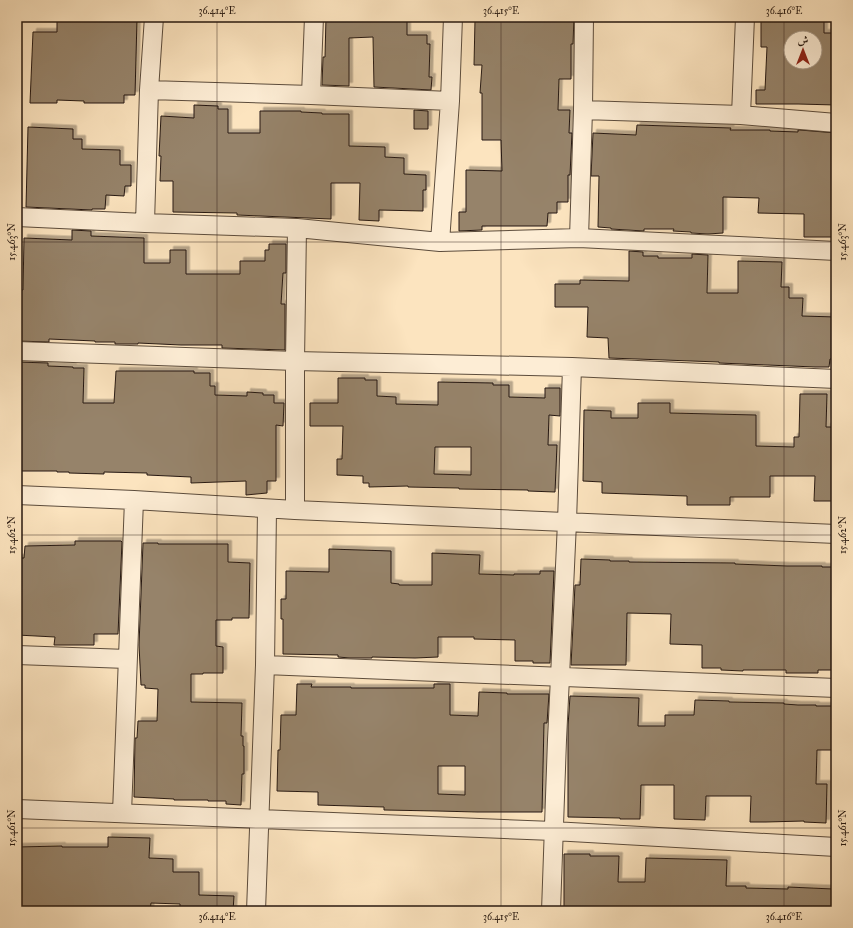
<svg xmlns="http://www.w3.org/2000/svg" width="853" height="928" viewBox="0 0 853 928" font-family="'IM FELL Great Primer',Amiri,serif">
	<defs>
		<filter id="shadow"><feDropShadow dx="3.5" dy="-3.5" stdDeviation="0" flood-color="#0004"/></filter>
	</defs>
	<rect width="100%" height="100%" fill="#fce4bf"/>
	<filter id="stains"><feTurbulence type="fractalNoise" baseFrequency=".005" numOctaves="4"/><feColorMatrix values="0 0 0 0 .2 0 0 0 0 .09 0 0 0 0 .02 0 0 0 .5 -.17"/></filter>
	<radialGradient id="worn" r=".72"><stop offset=".6" stop-color="#630" stop-opacity="0"/><stop offset="1" stop-color="#630" stop-opacity=".3"/></radialGradient>
	<path fill="#96836b" stroke="#271911" fill-rule="evenodd" filter="url(#shadow)" d="M 57,17 L 99,17 L 113,18 L 113,19 L 137,19 L 135,95 L 124,95 L 124,103 L 84,103 L 84,101 L 57,100 L 57,103 L 30,103 L 33,32 L 57,32 Z
		M 326,17 L 407,17 L 407,35 L 427,35 L 427,44 L 430,44 L 429,77 L 432,77 L 431,90 L 374,87 L 373,37 L 349,38 L 349,86 L 322,85 L 323,57 L 325,57 Z
		M 548,17 L 574,17 L 573,44 L 571,44 L 571,79 L 559,79 L 558,110 L 570,110 L 569,133 L 572,133 L 570,175 L 568,175 L 568,202 L 557,202 L 557,213 L 548,213 L 547,226 L 482,226 L 482,230 L 459,231 L 459,212 L 466,212 L 466,170 L 502,171 L 501,140 L 482,140 L 482,93 L 480,93 L 482,65 L 474,65 L 475,20 L 490,20 L 490,18 L 548,18 Z
		M 761,17 L 824,17 L 824,33 L 836,33 L 836,105 L 798,104 L 756,104 L 756,90 L 765,90 L 767,47 L 761,47 ZM 791,38 L 815,38 L 815,62 L 791,62 Z
		M 194,105 L 218,106 L 218,109 L 228,109 L 228,133 L 260,133 L 260,111 L 301,111 L 301,112 L 322,113 L 322,114 L 349,114 L 349,146 L 385,147 L 385,157 L 404,158 L 404,174 L 426,175 L 426,190 L 423,190 L 423,211 L 379,210 L 379,221 L 359,220 L 360,183 L 331,183 L 331,219 L 237,215 L 237,213 L 173,212 L 173,181 L 160,181 L 161,156 L 159,156 L 161,116 L 194,118 Z
		M 414,110 L 428,111 L 428,129 L 414,129 Z
		M 637,125 L 731,128 L 730,130 L 770,130 L 770,131 L 798,132 L 798,130 L 800,130 L 836,133 L 835,237 L 804,237 L 804,214 L 758,213 L 759,198 L 723,197 L 723,233 L 708,234 L 691,233 L 691,232 L 673,231 L 674,229 L 644,229 L 644,231 L 611,229 L 611,228 L 598,227 L 599,176 L 591,176 L 593,133 L 636,135 Z
		M 28,127 L 73,129 L 73,139 L 82,139 L 82,149 L 120,150 L 120,165 L 131,165 L 131,186 L 125,186 L 124,196 L 106,195 L 105,209 L 92,209 L 92,210 L 26,207 Z
		M 72,230 L 91,231 L 91,236 L 144,238 L 144,263 L 170,263 L 170,250 L 186,250 L 186,274 L 240,274 L 240,261 L 265,261 L 265,250 L 269,250 L 269,244 L 286,244 L 286,273 L 283,273 L 281,304 L 285,304 L 285,350 L 222,348 L 222,345 L 181,345 L 138,343 L 138,344 L 115,344 L 115,342 L 95,342 L 95,341 L 49,339 L 49,342 L 17,341 L 21,290 L 23,290 L 24,238 L 72,240 Z
		M 629,251 L 643,252 L 643,256 L 658,256 L 658,258 L 692,258 L 692,254 L 708,255 L 707,293 L 738,293 L 738,261 L 782,262 L 781,287 L 789,287 L 789,298 L 803,298 L 802,316 L 836,317 L 836,359 L 830,359 L 829,367 L 815,367 L 719,363 L 719,362 L 609,358 L 608,338 L 587,337 L 588,307 L 555,307 L 555,284 L 580,284 L 580,280 L 629,281 Z
		M 17,362 L 48,363 L 48,366 L 73,367 L 73,368 L 84,368 L 83,403 L 114,403 L 116,371 L 194,371 L 194,373 L 210,373 L 210,386 L 215,386 L 215,395 L 247,396 L 247,392 L 263,393 L 263,395 L 274,395 L 274,403 L 284,403 L 283,426 L 276,425 L 276,481 L 267,481 L 267,493 L 246,495 L 246,481 L 191,483 L 191,477 L 147,475 L 147,473 L 104,472 L 104,474 L 69,473 L 69,472 L 57,472 L 57,471 L 17,471 L 17,422 L 19,422 L 20,379 L 17,379 Z
		M 338,378 L 365,378 L 365,380 L 377,380 L 377,396 L 396,397 L 396,404 L 438,405 L 438,382 L 493,383 L 493,385 L 509,385 L 509,397 L 545,398 L 545,388 L 560,388 L 560,416 L 549,415 L 548,445 L 557,445 L 555,492 L 528,491 L 528,490 L 459,489 L 459,488 L 408,487 L 408,486 L 369,487 L 369,483 L 363,483 L 363,476 L 337,475 L 337,459 L 342,459 L 343,426 L 310,426 L 310,403 L 338,403 ZM 435,447 L 471,447 L 471,475 L 434,474 Z
		M 800,394 L 827,394 L 826,427 L 836,427 L 836,501 L 814,501 L 815,476 L 770,476 L 770,497 L 730,497 L 730,505 L 687,505 L 687,496 L 602,493 L 602,482 L 583,481 L 584,410 L 611,411 L 611,418 L 638,418 L 638,403 L 670,403 L 670,413 L 756,415 L 756,446 L 794,447 L 794,437 L 799,437 Z
		M 75,541 L 121,541 L 122,542 L 118,634 L 94,634 L 94,645 L 54,645 L 55,637 L 17,635 L 17,558 L 24,558 L 25,546 L 75,545 Z
		M 143,543 L 158,543 L 158,544 L 228,544 L 228,562 L 250,563 L 249,618 L 232,618 L 232,620 L 216,620 L 216,646 L 223,647 L 223,673 L 203,673 L 203,674 L 191,674 L 191,702 L 242,703 L 241,736 L 243,736 L 243,746 L 244,746 L 244,774 L 242,774 L 241,805 L 226,804 L 226,801 L 208,801 L 208,800 L 174,800 L 174,799 L 134,797 L 135,738 L 137,738 L 138,721 L 157,721 L 158,689 L 145,688 L 145,685 L 141,685 L 139,645 Z
		M 329,549 L 391,551 L 391,583 L 399,584 L 399,585 L 432,585 L 432,553 L 480,555 L 479,574 L 514,575 L 514,574 L 540,574 L 540,571 L 554,571 L 550,663 L 533,663 L 533,661 L 515,661 L 515,640 L 474,639 L 474,637 L 438,637 L 438,657 L 415,658 L 372,657 L 372,658 L 350,658 L 338,657 L 338,655 L 283,654 L 283,619 L 281,619 L 281,599 L 286,599 L 286,571 L 329,572 Z
		M 581,559 L 610,560 L 610,561 L 629,561 L 629,562 L 735,563 L 735,564 L 787,566 L 822,566 L 822,567 L 836,567 L 836,651 L 833,651 L 833,670 L 818,670 L 818,673 L 786,673 L 786,670 L 743,670 L 743,671 L 721,670 L 721,668 L 702,668 L 702,645 L 670,644 L 671,614 L 627,613 L 626,665 L 571,665 L 575,585 L 580,585 Z
		M 297,684 L 312,684 L 311,687 L 351,687 L 351,688 L 434,688 L 434,684 L 450,684 L 450,715 L 478,716 L 479,692 L 507,693 L 507,694 L 549,694 L 547,723 L 544,723 L 542,812 L 477,812 L 437,811 L 384,810 L 384,807 L 318,805 L 318,792 L 277,791 L 278,750 L 280,750 L 281,715 L 296,715 ZM 438,766 L 465,766 L 465,795 L 438,794 Z
		M 570,696 L 639,698 L 638,726 L 665,726 L 665,715 L 694,715 L 695,700 L 729,701 L 729,702 L 784,703 L 784,704 L 798,705 L 816,705 L 816,706 L 836,706 L 836,742 L 834,742 L 834,750 L 817,750 L 816,784 L 827,784 L 826,823 L 804,822 L 804,821 L 766,822 L 750,822 L 751,796 L 706,796 L 705,820 L 674,819 L 674,785 L 641,785 L 640,819 L 620,819 L 620,818 L 568,817 L 568,726 Z
		M 108,837 L 150,838 L 149,858 L 173,859 L 173,872 L 199,872 L 199,895 L 234,896 L 233,911 L 180,911 L 180,904 L 151,903 L 150,911 L 17,911 L 17,847 L 62,846 L 62,847 L 108,847 Z
		M 564,854 L 590,854 L 590,856 L 619,856 L 618,882 L 645,882 L 646,858 L 727,860 L 726,886 L 746,886 L 746,888 L 788,889 L 788,887 L 833,889 L 832,911 L 769,911 L 739,910 L 739,911 L 671,911 L 671,910 L 643,909 L 643,911 L 618,911 L 618,909 L 564,908 Z"/>
	<g fill="none" stroke-linecap="round" stroke-linejoin="round">
		<g stroke="#5c4c3c" stroke-width="20">
			<path id="street" d="M 149,90 L 311,95 L 450,101
				M 311,95 L 314,17
				M 583,110 L 741,115 L 836,123
				M 741,115 L 745,17
				M 17,217 L 145,223 L 297,228 L 440,242 L 579,238 L 836,251
				M 145,223 L 149,90 L 154,17
				M 579,238 L 583,110 L 584,17
				M 440,242 L 450,101 L 453,17
				M 17,351 L 295,361 L 572,367 L 836,379
				M 17,495 L 134,500 L 295,510 L 836,534
				M 295,510 L 295,361 L 297,228
				M 17,655 L 127,659
				M 265,665 L 836,688
				M 17,809 L 553,831 L 836,847
				M 122,813 L 134,500
				M 256,911 L 265,665 L 267,509
				M 551,911 L 557,740 L 560,677 L 567,522 L 572,367"/>
		</g>
		<use href="#street" stroke="#fdedd5" stroke-width="18"/>
	</g>
	<path fill="none" stroke="#271911" stroke-width="1" stroke-opacity="0.45" d="M 217,17 L 217,911M 501,17 L 501,911M 784,17 L 784,911M 17,242 L 836,242M 17,535 L 836,535M 17,828 L 836,828"/>
	<rect width="853" height="928" fill="none" stroke="#fce4bf" stroke-width="44"/>
	<g transform="translate(803 50)"><circle r="19" fill="#fdedd5" stroke="#a79887"/>
	<path d="M0-3L7 15L0 10L-7 15Z" fill="#8f2418"/>
	<text y="-6" font-size="11" font-weight="bold" text-anchor="middle" fill="#271911">ش</text>
	</g>
	<rect x="22" y="22" width="809" height="884" fill="none" stroke="#271911" stroke-width="1.5"/>
	<g font-size="10" text-anchor="middle" fill="#271911">
		<text x="217" y="14">36.414°E</text>
		<text x="501" y="14">36.415°E</text>
		<text x="784" y="14">36.416°E</text>
		<text transform="translate(11 242) rotate(-90)" y="4">15.463°N</text>
		<text transform="translate(842 242) rotate(-90)" y="4">15.463°N</text>
		<text transform="translate(11 535) rotate(-90)" y="4">15.462°N</text>
		<text transform="translate(842 535) rotate(-90)" y="4">15.462°N</text>
		<text transform="translate(11 828) rotate(-90)" y="4">15.461°N</text>
		<text transform="translate(842 828) rotate(-90)" y="4">15.461°N</text>
		<text x="217" y="920">36.414°E</text>
		<text x="501" y="920">36.415°E</text>
		<text x="784" y="920">36.416°E</text>
	</g>
	<rect width="100%" height="100%" filter="url(#stains)"/>
	<rect width="100%" height="100%" fill="url(#worn)"/>
</svg>
